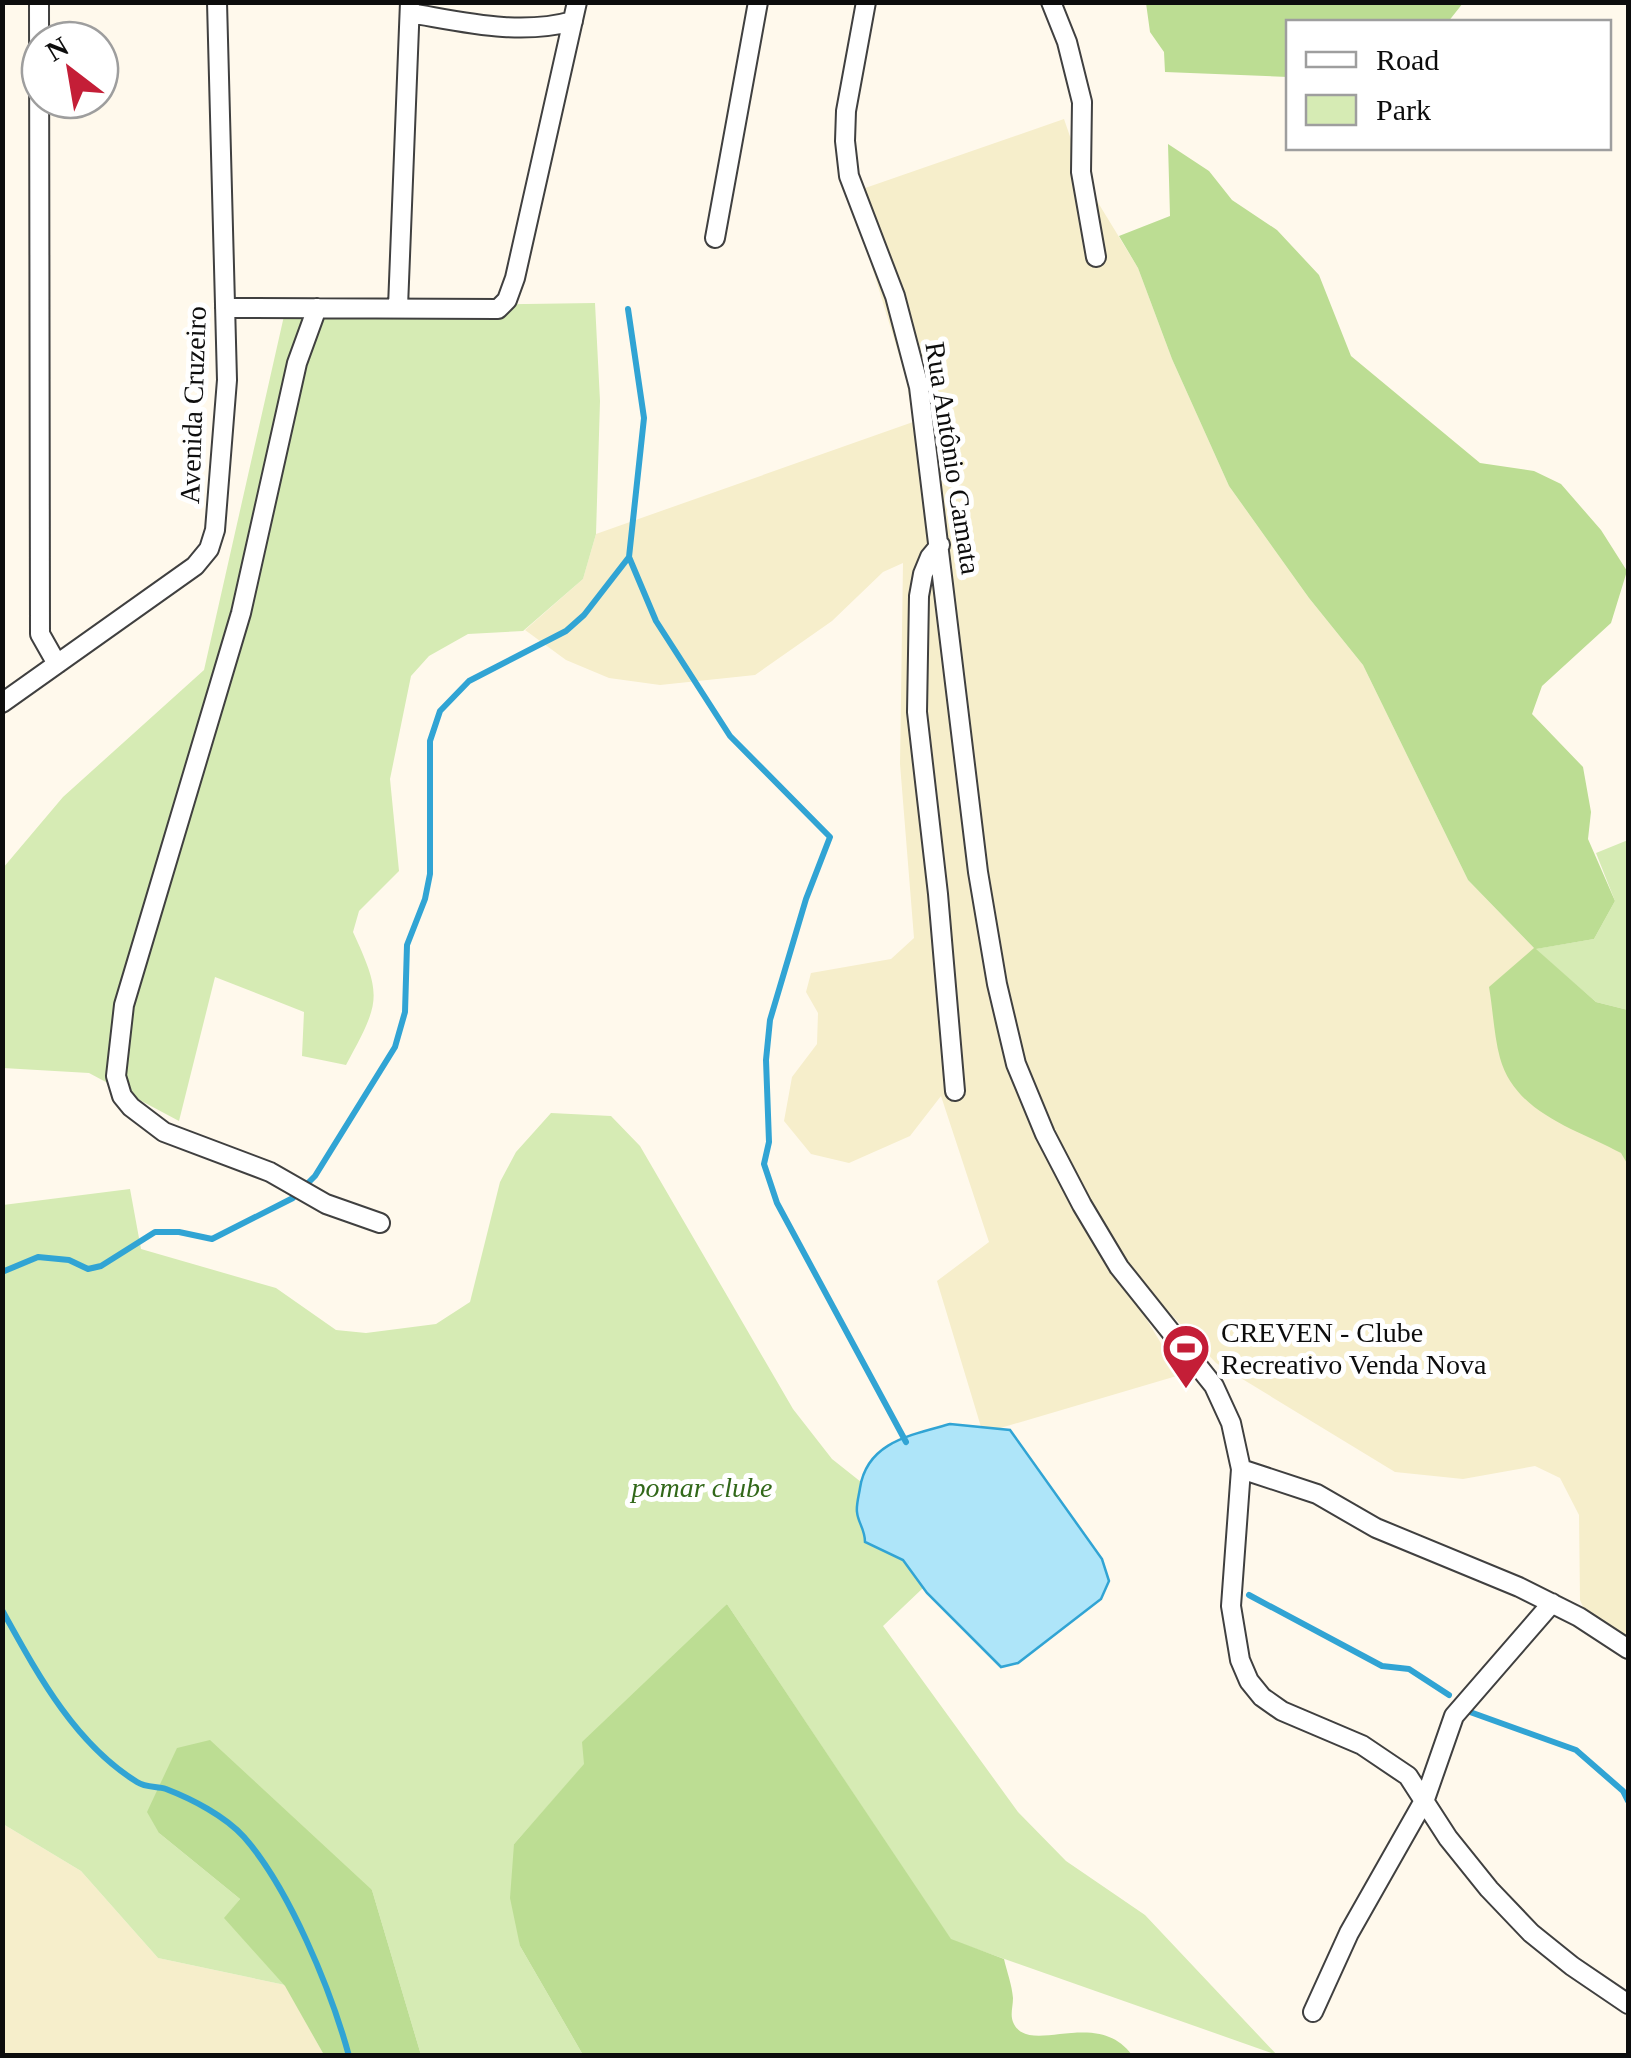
<svg xmlns="http://www.w3.org/2000/svg" width="1631" height="2058" viewBox="0 0 1631 2058" font-family="'Times New Roman',serif">
	<rect width="100%" height="100%" fill="#fff9ec"/>
	<path fill="#f6eecb" d="M 1064,119 L 1086,183 L 1138,268 L 1172,359 L 1229,486 L 1309,598 L 1363,665 L 1468,880 L 1535,949 L 1586,1134 L 1622,1153 L 1628,1165 L 1628,1645 L 1590,1623 L 1580,1600 L 1579,1515 L 1560,1478 L 1535,1466 L 1463,1479 L 1395,1472 L 1216,1363 L 1169,1312 L 1138,1305 L 1180,1375 L 997,1429 L 981,1427 L 937,1281 L 989,1242 L 941,1096 L 910,1136 L 849,1163 L 811,1154 L 784,1121 L 792,1077 L 817,1044 L 818,1013 L 806,992 L 811,973 L 891,959 L 914,938 L 900,764 L 903,563 L 883,572 L 832,621 L 755,675 L 660,685 L 609,678 L 566,660 L 525,630 L 583,579 L 596,534 L 913,422 L 906,378 L 855,211 L 845,195 Z
		M 3,1824 L 81,1871 L 158,1958 L 285,1985 L 324,2055 L 3,2056 Z"/>
	<path fill="#d6ebb4" d="M 595,303 L 600,401 L 596,534 L 583,579 L 523,631 L 468,634 L 429,656 L 411,676 L 390,779 L 399,871 L 359,911 L 353,932 C 383,997 380,1002 346,1065 L 302,1056 L 304,1012 L 215,977 L 179,1121 L 89,1073 L 3,1068 L 3,868 L 63,797 L 204,670 L 286,307 Z
		M 1628,840 L 1628,1010 L 1596,1002 L 1535,949 L 1594,939 L 1615,901 L 1596,853 Z
		M 551,1113 L 611,1116 L 640,1146 L 793,1409 L 832,1459 L 861,1482 L 857,1513 L 865,1529 L 865,1542 L 903,1560 L 923,1588 L 883,1626 L 1018,1812 L 1066,1861 L 1145,1915 L 1277,2055 L 951,1940 L 727,1604 L 514,1844 L 520,1946 L 583,2055 L 421,2055 L 372,1890 L 159,1833 L 240,1899 L 225,1918 L 285,1985 L 158,1958 L 81,1871 L 3,1824 L 3,1205 L 130,1189 L 141,1249 L 276,1288 L 336,1330 L 366,1333 L 436,1324 L 470,1302 L 500,1182 L 516,1152 Z"/>
	<path fill="#bcdd93" d="M 1146,3 L 1146,2 L 1463,3 L 1448,22 L 1288,22 L 1288,77 L 1165,72 L 1164,52 L 1150,32 Z
		M 1168,144 L 1209,171 L 1232,200 L 1277,230 L 1319,275 L 1351,356 L 1480,463 L 1534,471 L 1561,484 L 1601,530 L 1627,571 L 1611,623 L 1542,686 L 1532,714 L 1583,767 L 1591,812 L 1588,839 L 1615,901 L 1594,939 L 1536,949 L 1596,1002 L 1628,1010 L 1628,1165 L 1621,1153 C 1576,1129 1515,1113 1500,1058 C 1494,1036 1493,1010 1489,987 L 1534,948 L 1468,880 L 1363,665 L 1309,598 L 1229,486 L 1172,359 L 1138,268 L 1119,236 L 1170,216 Z
		M 727,1604 L 951,1939 L 1004,1959 C 1007,1972 1012,1985 1013,1998 C 1013,2007 1010,2014 1013,2022 C 1028,2058 1096,2006 1132,2055 L 583,2055 L 520,1946 L 510,1898 L 514,1844 L 584,1764 L 582,1742 Z
		M 210,1740 L 372,1890 L 421,2055 L 324,2055 L 285,1986 L 224,1918 L 240,1899 L 159,1833 L 147,1812 L 177,1748 Z"/>
	<path fill="#aee5f9" stroke="#31a4d4" stroke-width="2.5" d="M 950,1424 L 1010,1430 L 1102,1559 L 1109,1581 L 1101,1599 L 1018,1663 L 1001,1667 L 927,1593 L 903,1560 L 865,1542 C 865,1529 858,1523 857,1512 C 856,1505 859,1495 860,1488 C 867,1442 911,1435 950,1424 Z"/>
	<g fill="none" stroke-linecap="round" stroke-linejoin="round">
		<path stroke="#31a4d4" stroke-width="6" d="M 628,309 L 644,418 L 629,557 L 656,621 L 730,736 L 830,837 L 806,899 L 770,1020 L 766,1060 L 769,1142 L 764,1164 L 777,1203 L 906,1442
			M 2,1272 L 38,1257 L 69,1260 L 88,1269 L 101,1266 L 155,1232 L 179,1232 L 212,1239 L 293,1198 L 315,1176 L 395,1047 L 405,1012 L 407,945 L 425,899 L 430,874 L 430,741 L 440,711 L 469,681 L 566,631 L 584,615 L 629,557
			M 1249,1595 L 1382,1666 L 1409,1669 L 1449,1695
			M 2,1610 C 37,1673 74,1743 137,1782 C 146,1788 157,1786 166,1789 C 192,1799 225,1816 244,1837 C 289,1888 331,1990 349,2056
			M 1470,1712 L 1576,1750 L 1623,1791 L 1628,1801"/>
		<g stroke="#404040" stroke-width="22">
			<path id="street" d="M 39,2 L 40,634 L 57,664
				M 866,2 L 846,111 L 845,141 L 849,176 L 895,296 L 919,387 L 978,872 L 997,984 L 1016,1064 L 1045,1134 L 1082,1205 L 1119,1267 L 1214,1386 L 1231,1423 L 1241,1469 L 1231,1606 L 1240,1660 L 1249,1681 L 1262,1697 L 1282,1711 L 1362,1745 L 1408,1776 L 1448,1838 L 1489,1889 L 1531,1933 L 1572,1966 L 1628,2004
				M 1051,2 L 1067,42 L 1082,102 L 1081,172 L 1096,257
				M 410,13 C 464,22 519,36 573,21
				M 715,238 L 758,2
				M 398,307 L 410,2
				M 225,308 L 498,309 L 507,300 L 515,278 L 577,2
				M 317,308 L 297,363 L 241,613 L 124,1005 L 116,1076 L 122,1096 L 131,1107 L 164,1132 L 270,1172 L 326,1204 L 380,1223
				M 940,545 L 930,557 L 923,574 L 919,596 L 917,712 L 938,894 L 955,1091
				M 2,703 L 195,566 L 209,549 L 215,530 L 227,380 L 217,2
				M 1241,1469 L 1317,1494 L 1376,1528 L 1519,1587 L 1579,1617 L 1628,1649
				M 1313,2012 L 1349,1933 L 1425,1799 L 1454,1716 L 1552,1603"/>
		</g>
		<use href="#street" stroke="#fff" stroke-width="18"/>
	</g>
	<defs>
		<g id="stadium-pin" transform="scale(2.5)"><path d="M0 17L-7.5 6A9.5 9.5 0 1 1 7.5 6Z" fill="#c41e37" stroke="#fff"/><path d="M0-5a6.5 5 0 1 0 0 10a6.5 5 0 1 0 0-10ZM-3.5-1.8h7v3.6h-7Z" fill="#fff"/></g>
	</defs>
	<g fill-rule="evenodd">
		<use href="#stadium-pin" x="1186" y="1348"/>
	</g>
	<g text-anchor="middle" dominant-baseline="central" stroke-width="10" stroke-linejoin="round" paint-order="stroke">
		<g font-size="28" fill="#0d0d0d" stroke="#fff">
			<text transform="translate(193 405) rotate(-88)">Avenida Cruzeiro</text>
			<text transform="translate(953 458) rotate(81)">Rua Antônio Camata</text>
		</g>
		<g font-size="28" fill="#0d0d0d" stroke="#fff" text-anchor="start">
			<text x="1221" y="1332">CREVEN - Clube<tspan x="1221" dy="32">Recreativo Venda Nova</tspan></text>
		</g>
		<g font-size="28" font-style="italic" fill="#32681a" stroke="#fff">
			<text x="702" y="1487">pomar clube</text>
		</g>
	</g>
	<rect width="1631" height="2058" fill="none" stroke="#0d0d0d" stroke-width="10"/>
	<rect x="1286" y="20" width="325" height="130" fill="#ffffff" stroke="#9e9e9e" stroke-width="2.5"/>
	<rect x="1306" y="52" width="50" height="15" fill="#ffffff" stroke="#9e9e9e" stroke-width="2.5"/>
	<text x="1376" y="70" font-size="30" fill="#0d0d0d">Road</text>
	<rect x="1306" y="95" width="50" height="30" fill="#d6ebb4" stroke="#9e9e9e" stroke-width="2.5"/>
	<text x="1376" y="120" font-size="30" fill="#0d0d0d">Park</text>
	<g transform="translate(70 70) rotate(329)"><circle r="48" fill="#ffffff" stroke="#9e9e9e" stroke-width="2.5"/>
	<path d="M0-8L18 38L0 25L-18 38Z" fill="#c41e37"/>
	<text y="-15" font-size="28" font-weight="bold" text-anchor="middle" fill="#0d0d0d">N</text>
	</g>
</svg>
